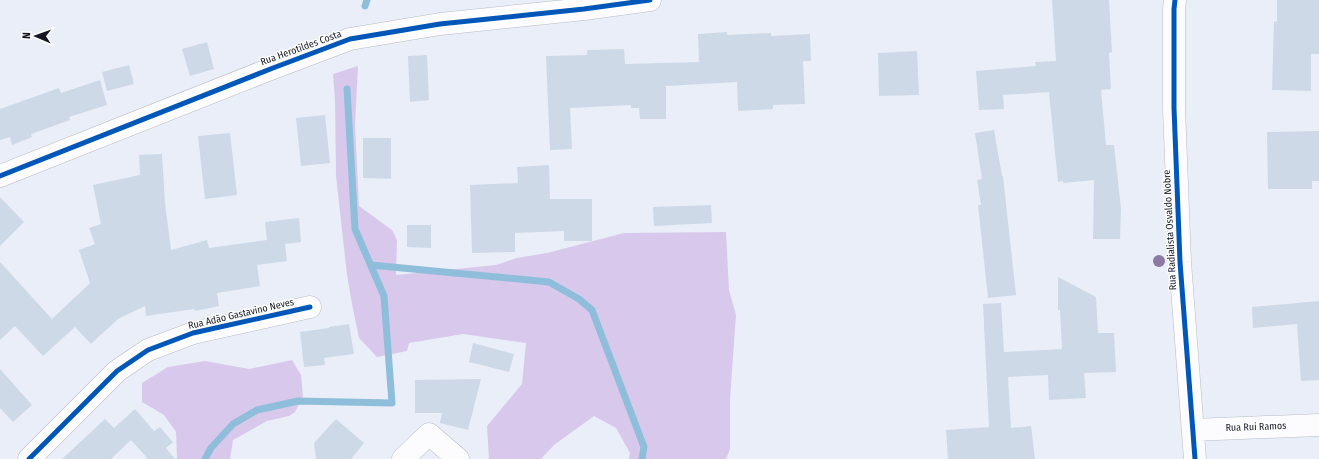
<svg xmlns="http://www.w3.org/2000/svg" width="1319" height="459" viewBox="0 0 1319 459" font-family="'Fira Sans Condensed',sans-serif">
	<rect width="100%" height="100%" fill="#eaeef8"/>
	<path fill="#d8c9ec" d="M 358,66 L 355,125 L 359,206 L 392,230 L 397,240 L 396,275 L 496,265 L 517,258 L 547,253 L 624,233 L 726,232 L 729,290 L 736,315 L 730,399 L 730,449 L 726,459 L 629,459 L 630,453 L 616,428 L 594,416 L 554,445 L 541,459 L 489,459 L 487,426 L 522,384 L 526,343 L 463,334 L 409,343 L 407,351 L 377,357 L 359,338 L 352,304 L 347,275 L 336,176 L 335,100 L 333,74 Z
		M 292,360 L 301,375 L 303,396 L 295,412 L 289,416 L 267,421 L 233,440 L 230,459 L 177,459 L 176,432 L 164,415 L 142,402 L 142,383 L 168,367 L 205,361 L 249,369 Z"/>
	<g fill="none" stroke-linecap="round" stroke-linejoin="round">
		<path stroke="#8fbeda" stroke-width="7" d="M 365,6 L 367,0
			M 371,265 L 549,282 L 579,299 L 592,310 L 644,447 L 642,459
			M 205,459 L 211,448 L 233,424 L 257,410 L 298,401 L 392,403 L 384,296 L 355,229 L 347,89"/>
	</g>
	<path fill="#ced9e7" d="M 1052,0 L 1109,0 L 1112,52 L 1109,53 L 1111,89 L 1101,90 L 1106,145 L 1114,145 L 1121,209 L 1120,239 L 1093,239 L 1094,180 L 1063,183 L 1063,181 L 1058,182 L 1049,92 L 1003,95 L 1004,109 L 979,110 L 976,71 L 1036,66 L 1035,62 L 1056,61 Z
		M 1277,0 L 1319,0 L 1319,54 L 1311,54 L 1311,91 L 1272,90 L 1274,21 L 1277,22 Z
		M 727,32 L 727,35 L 771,33 L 771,36 L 810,34 L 811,61 L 803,61 L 805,104 L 773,105 L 773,109 L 738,111 L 737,82 L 666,86 L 666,119 L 640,119 L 639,108 L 631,108 L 631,105 L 570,108 L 572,149 L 550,150 L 546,56 L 587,55 L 587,50 L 624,49 L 625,64 L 699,62 L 698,34 Z
		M 207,42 L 214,69 L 190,76 L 182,49 Z
		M 917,51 L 919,95 L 879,96 L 878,53 Z
		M 427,55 L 429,100 L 410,102 L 408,56 Z
		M 129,65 L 134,84 L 107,91 L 102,72 Z
		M 100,80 L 107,105 L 69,117 L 70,120 L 31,134 L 32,137 L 12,145 L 10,137 L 0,140 L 0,109 L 59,88 L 61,93 Z
		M 325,115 L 330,163 L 301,166 L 296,118 Z
		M 994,130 L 1002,176 L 1003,176 L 1016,295 L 988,298 L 978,205 L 981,205 L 977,180 L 982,179 L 975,133 Z
		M 1319,131 L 1319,181 L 1312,181 L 1312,189 L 1268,189 L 1267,132 Z
		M 230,133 L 237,195 L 205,199 L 198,136 Z
		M 363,138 L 391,138 L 391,179 L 363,178 Z
		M 162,154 L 165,203 L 171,250 L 207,240 L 209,248 L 267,240 L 265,222 L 299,218 L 301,242 L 285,244 L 287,261 L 257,265 L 260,286 L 217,293 L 219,306 L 195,311 L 194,309 L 146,316 L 145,306 L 118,319 L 91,344 L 75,327 L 43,356 L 15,326 L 0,340 L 0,262 L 52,319 L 90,283 L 79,250 L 95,244 L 89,228 L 101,224 L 93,185 L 140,175 L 139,155 Z
		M 549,165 L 550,199 L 592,199 L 592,241 L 564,241 L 564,231 L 515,233 L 515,252 L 472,253 L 470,185 L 518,183 L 517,167 Z
		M 0,197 L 24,222 L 0,246 Z
		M 711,205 L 712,223 L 654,226 L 653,207 Z
		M 407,225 L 431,225 L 431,248 L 407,247 Z
		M 1058,277 L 1096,297 L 1098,333 L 1114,333 L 1116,372 L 1084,373 L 1086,398 L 1049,400 L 1048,375 L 1008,377 L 1011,428 L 1031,426 L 1035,459 L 948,459 L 946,430 L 989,427 L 983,304 L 1001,303 L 1004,352 L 1062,349 L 1060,310 L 1058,310 Z
		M 1319,301 L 1319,380 L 1301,381 L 1297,324 L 1253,328 L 1252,307 Z
		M 349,324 L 354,354 L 324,358 L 325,365 L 304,367 L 300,332 L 329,328 L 329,327 Z
		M 473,343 L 514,354 L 509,372 L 469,362 Z
		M 0,369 L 32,405 L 13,422 L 0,408 Z
		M 481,379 L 468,430 L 440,423 L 442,413 L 415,413 L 415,380 Z
		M 135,409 L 154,431 L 160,427 L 173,442 L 166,448 L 175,459 L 148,459 L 131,440 L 111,459 L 62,459 L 105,419 L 114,428 Z
		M 336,419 L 364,443 L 351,459 L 316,459 L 314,443 Z"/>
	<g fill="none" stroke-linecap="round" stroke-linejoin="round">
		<g stroke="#b8bcc6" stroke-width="23">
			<path id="minor" d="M 1175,0 L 1174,9 L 1174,108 L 1180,262 L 1195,459
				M 0,176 L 273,68 L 350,39 L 440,24 L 584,9 L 650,0
				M 1193,430 L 1319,425
				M 29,459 L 117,371 L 148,350 L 193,333 L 310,307
				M 403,459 L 429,434 L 458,459"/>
		</g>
		<use href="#minor" stroke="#fcfcfe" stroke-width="22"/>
		<g stroke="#fff" stroke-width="8">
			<path id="cycleway" d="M 1175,0 L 1174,9 L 1174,108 L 1180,262 L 1195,459
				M 0,176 L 273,68 L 350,39 L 440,24 L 584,9 L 650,0
				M 29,459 L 117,371 L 148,350 L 193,333 L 310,307"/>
		</g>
		<use href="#cycleway" stroke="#0057b8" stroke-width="5"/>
	</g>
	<circle fill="#8d79a1" cx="1159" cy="261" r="6"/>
	<g text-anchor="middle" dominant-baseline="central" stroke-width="3" stroke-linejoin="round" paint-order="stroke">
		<g font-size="10" fill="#151824" stroke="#fff">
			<text transform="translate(301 48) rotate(-20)">Rua Herotildes Costa</text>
			<text transform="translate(1170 230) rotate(-93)">Rua Radialista Osvaldo Nobre</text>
			<text transform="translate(241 314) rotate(-13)">Rua Adão Gastavino Neves</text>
			<text transform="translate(1256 427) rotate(-2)">Rua Rui Ramos</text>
		</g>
	</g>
	<g transform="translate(36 36) rotate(272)" stroke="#ffffff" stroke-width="3" paint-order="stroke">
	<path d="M0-3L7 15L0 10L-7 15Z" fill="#151824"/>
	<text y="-6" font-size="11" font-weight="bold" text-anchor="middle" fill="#151824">N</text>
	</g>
</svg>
